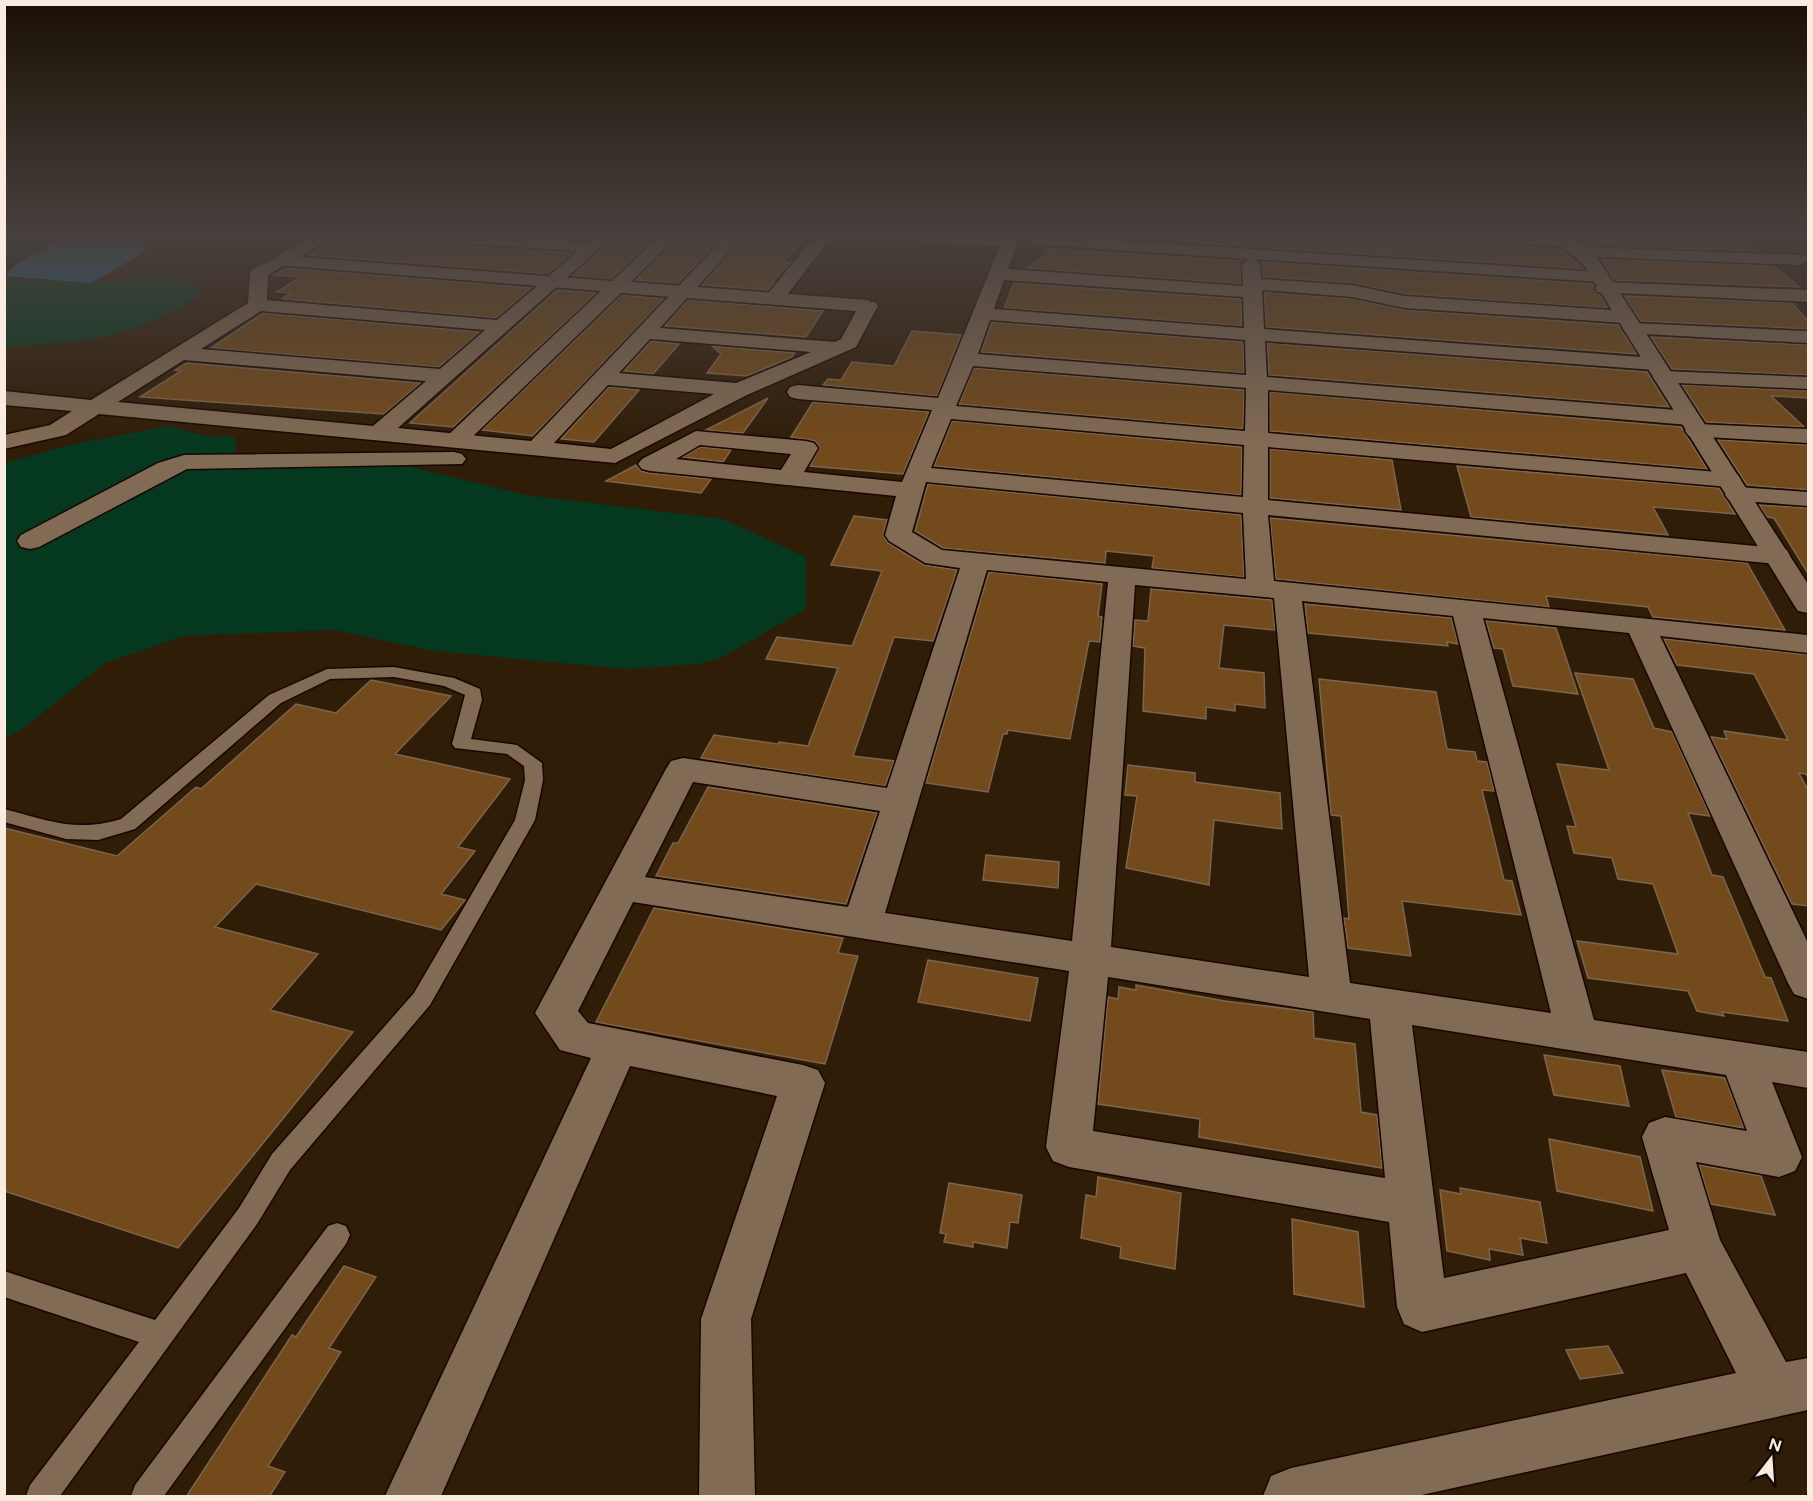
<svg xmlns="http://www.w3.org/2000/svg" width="1813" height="1501" viewBox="0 0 1813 1501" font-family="Figtree,sans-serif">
	<rect width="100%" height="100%" fill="#301d08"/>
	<path fill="#04391f" d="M 5,233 L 65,233 L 8,265 L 5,271 Z
		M 156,276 L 192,281 L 201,295 C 134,338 82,343 5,346 L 4,279 L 105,281 Z
		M 168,426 L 207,436 L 235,437 L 236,453 L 363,455 L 525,495 L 723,519 L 806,557 L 806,609 L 721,658 L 698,664 L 627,669 L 434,651 L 334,630 L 183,636 L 105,663 L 24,728 L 5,738 L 5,463 L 74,444 Z"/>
	<path fill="#206e9c" d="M 113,233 L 140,233 L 146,251 L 91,283 L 5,276 L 17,263 L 64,239 Z"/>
	<path fill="#734a1b" stroke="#7c654e" stroke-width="1.5" d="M 348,233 L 368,234 L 378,240 L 572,253 L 548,274 L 308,255 Z
		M 480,233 L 596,233 L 588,240 Z
		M 694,233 L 726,233 L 678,283 L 636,280 L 678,238 L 688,238 Z
		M 748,233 L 809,233 L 783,262 L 791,262 L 772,282 L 775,282 L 768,290 L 702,285 Z
		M 1079,233 L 1140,233 L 1207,237 L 1231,233 L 1420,235 L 1429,240 L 1561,249 L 1584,269 L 1078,235 Z
		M 1611,233 L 1730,233 L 1757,251 L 1587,245 L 1575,237 L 1617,239 Z
		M 619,234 L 656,236 L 611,279 L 572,276 Z
		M 1047,249 L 1243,261 L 1240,264 L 1241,284 L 1027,268 L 1045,255 Z
		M 1601,259 L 1774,266 L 1799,287 L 1614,280 Z
		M 1261,262 L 1593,284 L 1595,293 L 1599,294 L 1608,308 L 1405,294 L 1352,283 L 1263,277 Z
		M 286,268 L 531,288 L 496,318 L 282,299 L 291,293 L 277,292 L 301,277 L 274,275 Z
		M 1014,283 L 1241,299 L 1242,326 L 1004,308 Z
		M 557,290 L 596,293 L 453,427 L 410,423 Z
		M 1264,292 L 1352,299 L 1405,310 L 1618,325 L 1637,354 L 1266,327 Z
		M 622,295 L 664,299 L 533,436 L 482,430 Z
		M 1624,296 L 1792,303 L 1809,322 L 1809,329 L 1641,321 Z
		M 688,300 L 823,311 L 806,337 L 665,326 Z
		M 263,313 L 480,332 L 439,367 L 211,348 Z
		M 992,322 L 1243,342 L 1244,373 L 981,352 Z
		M 912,331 L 961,335 L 937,396 L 823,385 L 828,379 L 841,380 L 852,362 L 894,366 Z
		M 1651,337 L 1809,345 L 1809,375 L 1672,369 Z
		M 651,341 L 679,344 L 653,374 L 624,371 Z
		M 1267,343 L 1647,372 L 1669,407 L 1269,375 Z
		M 712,346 L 795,353 L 792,357 L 747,376 L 707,373 L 721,354 Z
		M 187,363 L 420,383 L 384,414 L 140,397 L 181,371 L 175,370 Z
		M 974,368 L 1244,390 L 1243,429 L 959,404 Z
		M 1682,385 L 1809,391 L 1809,398 L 1771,396 L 1804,427 L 1706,422 Z
		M 609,387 L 639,390 L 594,442 L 561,439 Z
		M 1270,392 L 1681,427 L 1707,469 L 1270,431 Z
		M 768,398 L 743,433 L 706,430 Z
		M 813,402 L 929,412 L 903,474 L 810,466 L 820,447 L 815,441 L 791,437 Z
		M 952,421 L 1242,447 L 1241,495 L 934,466 Z
		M 1718,440 L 1809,445 L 1809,490 L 1747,485 Z
		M 700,447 L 731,450 L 723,462 L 683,457 Z
		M 1270,449 L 1392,460 L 1401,510 L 1270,498 Z
		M 636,465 L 641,471 L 649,473 L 711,479 L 701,493 L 606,481 Z
		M 1457,466 L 1719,488 L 1735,514 L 1653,507 L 1668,535 L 1471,517 Z
		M 928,484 L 1241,515 L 1244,577 L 1152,568 L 1154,556 L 1106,551 L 1105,563 L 943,548 L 915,531 Z
		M 1759,505 L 1809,508 L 1809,575 L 1774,518 L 1767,517 Z
		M 854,516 L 887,520 L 883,534 L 888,543 L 924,565 L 957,570 L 933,641 L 894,637 L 853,756 L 894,761 L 885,786 L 701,758 L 714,735 L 778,744 L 779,742 L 808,746 L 838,668 L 766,659 L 777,637 L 852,646 L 882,571 L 831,565 Z
		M 1270,518 L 1747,563 L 1785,630 L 1653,617 L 1648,607 L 1546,596 L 1549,607 L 1276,579 Z
		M 989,572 L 1102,584 L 1098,616 L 1102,617 L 1100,642 L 1089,641 L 1070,739 L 1008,730 L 1007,734 L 1003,734 L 988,792 L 926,783 Z
		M 1151,589 L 1272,600 L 1275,630 L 1224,625 L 1219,668 L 1264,673 L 1265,708 L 1235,704 L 1235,711 L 1206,707 L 1206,719 L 1143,711 L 1145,648 L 1133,646 L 1135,620 L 1148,621 Z
		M 1305,604 L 1451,618 L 1458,644 L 1447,642 L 1448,646 L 1308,633 Z
		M 1486,621 L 1556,628 L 1578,694 L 1513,686 L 1503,649 L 1494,648 Z
		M 1664,639 L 1809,655 L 1809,779 L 1806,774 L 1799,773 L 1809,792 L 1809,906 L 1792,904 L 1711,737 L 1727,739 L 1724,731 L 1788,740 L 1754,674 L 1677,665 Z
		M 1575,673 L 1633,679 L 1654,728 L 1672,732 L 1710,816 L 1688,813 L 1712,875 L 1723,877 L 1765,977 L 1771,978 L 1788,1021 L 1722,1012 L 1724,1016 L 1697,1011 L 1688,991 L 1588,978 L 1577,941 L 1678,954 L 1653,884 L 1618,879 L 1612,858 L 1574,853 L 1567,826 L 1576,827 L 1557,764 L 1609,770 Z
		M 1319,679 L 1436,692 L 1447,749 L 1475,752 L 1477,761 L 1487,762 L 1494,791 L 1482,790 L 1504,880 L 1512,881 L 1521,915 L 1402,901 L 1411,956 L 1348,948 L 1344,918 L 1349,919 L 1341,816 L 1331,815 Z
		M 371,680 L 451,696 L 395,754 L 510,779 L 458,847 L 475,851 L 441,894 L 465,900 L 441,930 L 256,884 L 215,927 L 318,954 L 270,1010 L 353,1032 L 178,1248 L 4,1191 L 4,828 L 117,856 L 196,787 L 201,789 L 296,704 L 336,713 Z
		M 1128,765 L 1195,773 L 1195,782 L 1280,793 L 1282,829 L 1214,820 L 1209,885 L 1126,868 L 1137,796 L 1125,795 Z
		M 708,787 L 877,813 L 846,904 L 656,876 L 673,843 L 678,843 Z
		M 986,855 L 1059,862 L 1058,888 L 983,880 Z
		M 654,908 L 843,938 L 838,953 L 858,956 L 825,1064 L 596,1022 Z
		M 928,960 L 1038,978 L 1030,1021 L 918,1002 Z
		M 1136,985 L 1225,1001 L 1313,1012 L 1314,1038 L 1355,1044 L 1361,1112 L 1377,1115 L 1382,1168 L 1199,1137 L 1200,1119 L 1098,1104 L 1108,997 L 1118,999 L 1119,987 L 1136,990 Z
		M 1544,1055 L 1620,1066 L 1629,1106 L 1554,1095 Z
		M 1662,1070 L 1725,1078 L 1744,1128 L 1676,1117 Z
		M 1549,1139 L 1640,1157 L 1653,1211 L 1557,1191 Z
		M 1699,1165 L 1761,1176 L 1775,1215 L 1711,1204 Z
		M 1098,1177 L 1181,1193 L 1175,1269 L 1120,1258 L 1121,1247 L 1081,1238 L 1086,1195 L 1096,1197 Z
		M 949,1183 L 1022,1195 L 1018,1223 L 1010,1222 L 1007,1248 L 973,1242 L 973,1247 L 944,1242 L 946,1234 L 940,1233 Z
		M 1460,1188 L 1540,1202 L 1547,1243 L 1520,1238 L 1523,1255 L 1489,1249 L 1490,1260 L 1447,1251 L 1440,1190 L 1461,1194 Z
		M 1292,1219 L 1358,1232 L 1364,1307 L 1294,1294 Z
		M 344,1266 L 376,1277 L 329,1348 L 341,1352 L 268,1466 L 285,1472 L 269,1497 L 186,1497 L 292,1335 L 296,1337 Z
		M 1608,1346 L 1623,1373 L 1580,1379 L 1566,1350 Z"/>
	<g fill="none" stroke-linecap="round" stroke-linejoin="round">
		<g stroke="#180700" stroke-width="3">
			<path id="service" d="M 394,667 L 454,678 L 480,689 L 482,700 L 471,739 L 517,745 L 542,763 L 543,780 L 535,820 L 430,1005 L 290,1170 L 257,1224 L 60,1496 L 26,1496 L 30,1485 L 139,1342 L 4,1297 L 4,1271 L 155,1320 L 239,1208 L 272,1154 L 414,993 L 515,820 L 525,780 L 524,766 L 507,754 L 455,748 L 452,744 L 465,695 L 444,686 L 394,677 L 330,679 L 281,703 L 135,829 L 98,840 L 66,839 L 4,822 L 4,809 C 48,820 76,833 121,819 L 269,695 L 327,669 Z
				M 337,1223 L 346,1226 L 350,1235 L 346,1244 L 164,1496 L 131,1496 L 135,1485 L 328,1226 Z"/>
		</g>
		<g stroke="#180700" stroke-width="3">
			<path id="minor" d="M 370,233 L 451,233 L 589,242 L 599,233 L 617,233 L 398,428 L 531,441 L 729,233 L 746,233 L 660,328 L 835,342 L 841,339 L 861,302 L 875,302 L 878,306 L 856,347 L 747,395 L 615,463 L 99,414 L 66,435 L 4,449 L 4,435 L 50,425 L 72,411 L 4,405 L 4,391 L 91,400 L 248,303 L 250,273 L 253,269 L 282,256 L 291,261 L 268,275 L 267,300 L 497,320 L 578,251 L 378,238 ZM 261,311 L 485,330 L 440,369 L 201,349 ZM 650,339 L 811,352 L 736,383 L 619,373 ZM 184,360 L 426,381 L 373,426 L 118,402 ZM 608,385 L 714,394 L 611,449 L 554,443 Z
				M 817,233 L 834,233 L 781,303 L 767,303 L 765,299 L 767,295 Z
				M 1005,233 L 1021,233 L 1008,269 L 1243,286 L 1242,264 L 1249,259 L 1032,244 L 1029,240 L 1032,236 L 1038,235 L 1600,272 L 1609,277 L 1600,282 L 1254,259 L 1260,264 L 1261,279 L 1352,285 L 1405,296 L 1625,311 L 1635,317 L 1625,323 L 1405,308 L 1352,297 L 1262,290 L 1264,329 L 1655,358 L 1662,360 L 1665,364 L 1662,368 L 1655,370 L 1265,341 L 1267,377 L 1689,411 L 1697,413 L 1700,418 L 1697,423 L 1689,425 L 1268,390 L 1268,433 L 1729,473 L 1738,475 L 1741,480 L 1738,485 L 1729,487 L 1268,447 L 1268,500 L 1777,548 L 1787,550 L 1790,556 L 1787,562 L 1777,564 L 1268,515 L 1274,581 L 1808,635 L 1808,653 L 1660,636 L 1808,943 L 1808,999 L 1794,994 L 1788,983 L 1629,633 L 1483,618 L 1594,1020 L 1808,1052 L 1808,1088 L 1772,1082 L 1802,1157 L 1795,1171 L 1779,1177 L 1696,1162 L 1720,1240 L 1786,1362 L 1808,1358 L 1808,1410 L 1417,1496 L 1263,1496 L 1271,1476 L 1291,1468 L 1736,1373 L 1686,1273 L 1422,1332 L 1404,1324 L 1397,1307 L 1389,1222 L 1069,1167 L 1053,1161 L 1046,1147 L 1069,971 L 633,902 L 578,1011 L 588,1023 L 803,1065 L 818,1070 L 825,1083 L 751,1319 L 755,1496 L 699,1496 L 701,1319 L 777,1096 L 630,1066 L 441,1496 L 385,1496 L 591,1058 L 560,1050 L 535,1013 L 666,769 L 671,761 L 683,758 L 887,788 L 960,568 L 925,563 L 889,541 L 885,535 L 896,496 L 650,471 L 642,469 L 638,464 L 642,459 L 696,431 L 806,441 L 814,443 L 818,448 L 804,472 L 902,482 L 932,410 L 798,399 L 790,397 L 787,392 L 790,387 L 798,385 L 938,398 ZM 1004,280 L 1243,297 L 1244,328 L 994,309 ZM 990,320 L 1245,340 L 1246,375 L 978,354 ZM 973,366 L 1246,388 L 1245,431 L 956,406 ZM 951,419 L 1244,445 L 1243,497 L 931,468 ZM 700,445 L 791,454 L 781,470 L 676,459 ZM 926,482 L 1243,513 L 1246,579 L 942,550 L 912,532 ZM 987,570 L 1108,582 L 1072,941 L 885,913 ZM 1135,585 L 1274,598 L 1309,977 L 1111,947 ZM 1302,601 L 1453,616 L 1551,1013 L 1350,983 ZM 693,782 L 880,811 L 848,907 L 645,877 ZM 1108,977 L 1370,1019 L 1385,1178 L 1093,1131 ZM 1412,1025 L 1726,1075 L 1747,1131 L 1665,1117 L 1649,1123 L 1642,1137 L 1669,1230 L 1444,1278 Z
				M 1421,233 L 1502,233 L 1567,237 L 1576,242 L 1567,247 L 1429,238 Z
				M 1581,247 L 1800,255 L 1806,256 L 1808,260 L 1800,265 L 1575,256 L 1572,252 Z
				M 1604,282 L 1808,290 L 1808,302 L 1597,292 L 1595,288 Z
				M 1633,323 L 1808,331 L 1808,343 L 1626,333 L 1623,329 L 1626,325 Z
				M 1664,371 L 1808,377 L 1808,389 L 1656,382 L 1653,377 L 1656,372 Z
				M 1697,424 L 1808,429 L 1808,443 L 1689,436 L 1685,431 L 1689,426 Z
				M 454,452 L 462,454 L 466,459 L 462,464 L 187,469 L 39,547 L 30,549 L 21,547 L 17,541 L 21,535 L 158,463 L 184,455 Z
				M 1738,487 L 1808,492 L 1808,506 L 1729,500 L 1725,495 L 1729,490 Z"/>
		</g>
		<g stroke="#180700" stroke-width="3">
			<path id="tertiary" d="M 318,233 L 337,233 L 301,257 L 612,281 L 663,233 L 680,233 L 631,282 L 868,300 L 878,306 L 868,312 L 621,293 L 463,446 L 447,446 L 443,441 L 447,436 L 601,291 L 276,265 L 273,261 L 276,257 Z
				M 858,233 L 941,233 L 1009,237 L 1018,242 L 1009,247 L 866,238 Z
				M 1546,233 C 1569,233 1586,243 1600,262 L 1808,584 L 1808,613 L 1798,611 L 1794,605 L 1584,265 Z"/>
		</g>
		<use href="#service" fill="#826b54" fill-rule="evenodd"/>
		<use href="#minor" fill="#826b54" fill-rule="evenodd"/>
		<use href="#tertiary" fill="#826b54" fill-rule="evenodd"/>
	</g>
	<linearGradient id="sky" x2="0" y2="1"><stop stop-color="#1a1004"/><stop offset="0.53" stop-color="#48403d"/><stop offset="1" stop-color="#48403d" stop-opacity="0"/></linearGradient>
	<rect width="1813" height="443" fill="url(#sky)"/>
	<rect width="1813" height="1501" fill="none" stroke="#faece0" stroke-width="12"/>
	<g transform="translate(1771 1459) rotate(17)" stroke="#120903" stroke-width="4.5" paint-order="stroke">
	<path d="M0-4.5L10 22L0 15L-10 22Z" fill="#faece0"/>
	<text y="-9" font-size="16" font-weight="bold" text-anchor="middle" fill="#faece0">N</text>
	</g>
</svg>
